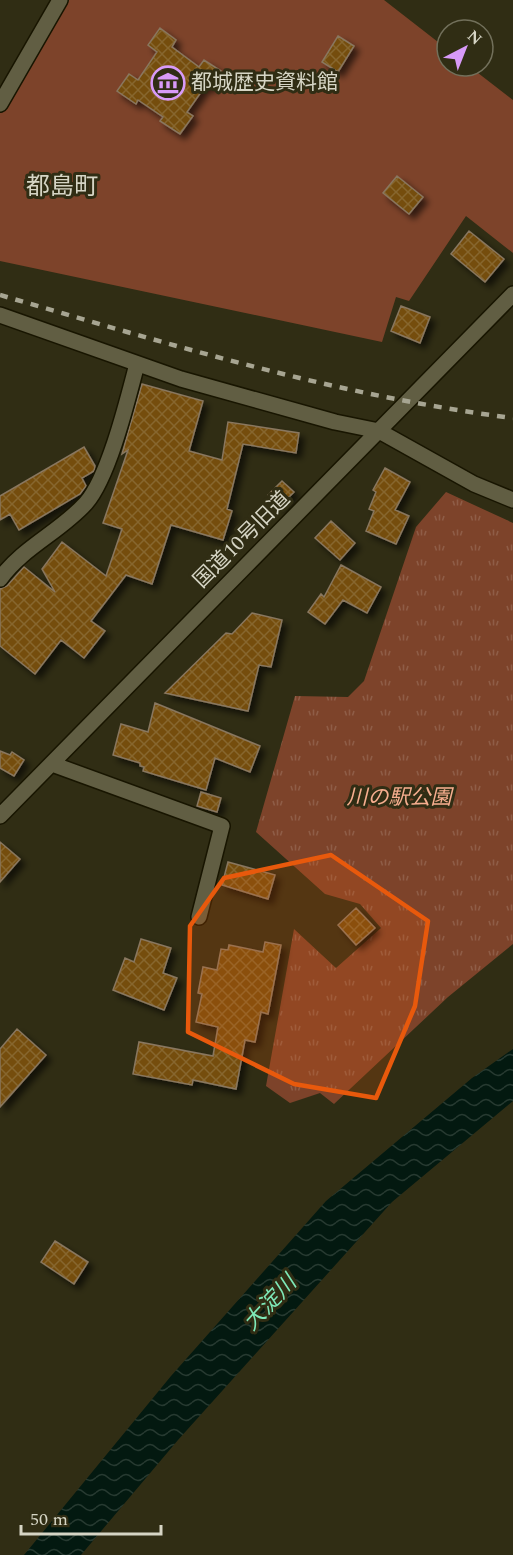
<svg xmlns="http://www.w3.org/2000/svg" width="513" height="1555" viewBox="0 0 513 1555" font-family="Spectral,'Noto Sans JP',serif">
	<defs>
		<pattern id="park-tufts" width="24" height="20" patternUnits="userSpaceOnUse" patternTransform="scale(1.5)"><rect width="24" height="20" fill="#7d432a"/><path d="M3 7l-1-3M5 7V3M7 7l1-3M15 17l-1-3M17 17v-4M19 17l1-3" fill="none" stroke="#8f5d47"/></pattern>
		<pattern id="water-waves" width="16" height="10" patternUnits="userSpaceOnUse" patternTransform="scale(1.5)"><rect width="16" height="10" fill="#031910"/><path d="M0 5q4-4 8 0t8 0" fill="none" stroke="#273a31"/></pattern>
		<pattern id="building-cross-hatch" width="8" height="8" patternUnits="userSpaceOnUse" patternTransform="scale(1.5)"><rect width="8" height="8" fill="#744d0d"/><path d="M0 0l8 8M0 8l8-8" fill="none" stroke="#87662f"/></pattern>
		<filter id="shadow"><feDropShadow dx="5" dy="5" stdDeviation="3" flood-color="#0009"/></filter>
	</defs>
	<rect width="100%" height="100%" fill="#302d14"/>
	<path fill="url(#park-tufts)" d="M 446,492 L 513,523 L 513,944 L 448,997 L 334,1104 L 320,1093 L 290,1103 L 266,1086 L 294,929 L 336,968 L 381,928 L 360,904 L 325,894 L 256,832 L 295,696 L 348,697 L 364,681 L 416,527 Z"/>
	<path fill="#7d432a" d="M 60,0 L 384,0 L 447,49 L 447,66 L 469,66 L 513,100 L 513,253 L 466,216 L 409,301 L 396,297 L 382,342 L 0,261 L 0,104 Z"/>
	<path fill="url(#water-waves)" d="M 513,1049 L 513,1101 L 392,1202 L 178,1440 L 81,1555 L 24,1555 L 171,1376 L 326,1201 L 472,1078 Z"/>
	<path fill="url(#building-cross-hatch)" stroke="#89775f" stroke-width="1.5" filter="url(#shadow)" d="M 160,28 L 176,40 L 172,47 L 199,67 L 204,60 L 221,71 L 210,88 L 206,85 L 187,112 L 193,116 L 180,134 L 160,121 L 163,117 L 138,100 L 136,104 L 117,91 L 129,74 L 138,80 L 157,52 L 148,45 Z
		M 338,36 L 354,46 L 338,72 L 322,62 Z
		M 397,176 L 423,197 L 409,214 L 383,193 Z
		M 469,231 L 504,259 L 485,282 L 451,254 Z
		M 401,306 L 430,317 L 420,343 L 391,331 Z
		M 142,384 L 203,401 L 189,451 L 222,460 L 228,422 L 299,433 L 296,453 L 243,444 L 227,509 L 232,511 L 223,540 L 171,525 L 152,584 L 126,575 L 91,621 L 105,631 L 84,658 L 61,640 L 35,674 L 0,646 L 0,589 L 7,586 L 24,567 L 55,592 L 42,569 L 62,542 L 106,576 L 122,529 L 103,523 L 128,450 L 122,454 Z
		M 84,447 L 95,466 L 94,471 L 82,478 L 86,486 L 80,494 L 19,530 L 10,514 L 0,520 L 0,496 Z
		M 385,468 L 410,482 L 395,510 L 409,516 L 396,544 L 366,531 L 374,511 L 369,509 L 376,492 L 373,490 Z
		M 282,481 L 294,492 L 280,506 L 268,495 Z
		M 331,521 L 355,543 L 340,560 L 315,538 Z
		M 341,565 L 381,587 L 367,613 L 343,600 L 325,624 L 308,612 L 321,594 L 324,597 Z
		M 252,613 L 282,620 L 271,667 L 259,665 L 248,711 L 165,693 L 226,633 L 232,634 Z
		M 155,703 L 260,746 L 250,772 L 215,758 L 206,790 L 143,771 L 144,767 L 140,766 L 140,763 L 113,755 L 121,724 L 148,732 Z
		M 0,751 L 10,755 L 12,752 L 24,760 L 14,776 L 0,768 Z
		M 201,792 L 221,798 L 217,812 L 197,806 Z
		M 0,842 L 20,859 L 0,882 Z
		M 228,862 L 275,875 L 268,899 L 222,885 Z
		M 356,908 L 375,928 L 356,945 L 338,925 Z
		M 141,939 L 171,948 L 163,973 L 177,978 L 164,1010 L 113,990 L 125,958 L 134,962 Z
		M 265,942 L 281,945 L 268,1014 L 261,1012 L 255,1042 L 245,1040 L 236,1089 L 193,1080 L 192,1085 L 133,1074 L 139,1042 L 213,1056 L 218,1027 L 196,1022 L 202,994 L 198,993 L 203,967 L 217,970 L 221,949 L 228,950 L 229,945 L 263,952 Z
		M 17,1029 L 46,1055 L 0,1107 L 0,1049 Z
		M 55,1241 L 88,1262 L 74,1284 L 41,1262 Z"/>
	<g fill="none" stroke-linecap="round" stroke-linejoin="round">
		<g stroke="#181500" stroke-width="18">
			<path id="minor" d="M 0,104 L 60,0
				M 0,315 L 181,379 L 335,422 L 379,431 L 474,484 L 513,500
				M 0,579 C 23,547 60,532 86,503 C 109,477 128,398 137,364
				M 52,764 L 222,826 L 199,917
				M 0,816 L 513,294"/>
		</g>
		<use href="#minor" stroke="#615e43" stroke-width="15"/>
		<path stroke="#a7a592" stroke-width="4.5" stroke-dasharray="8 8" stroke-linecap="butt" d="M 0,295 C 168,344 338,396 513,418"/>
	</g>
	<path fill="#e8590c" fill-opacity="0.2" stroke="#e8590c" stroke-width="4.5" stroke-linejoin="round" d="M 331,855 L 428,921 L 415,1006 L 376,1098 L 294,1084 L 188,1032 L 190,926 L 224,878 Z"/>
	<defs>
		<g id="museum-ring" transform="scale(1.725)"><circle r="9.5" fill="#302d14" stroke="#d89af8" stroke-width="1.5"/><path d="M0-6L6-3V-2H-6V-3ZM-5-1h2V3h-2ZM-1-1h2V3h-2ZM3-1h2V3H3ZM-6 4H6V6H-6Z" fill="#d89af8"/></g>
	</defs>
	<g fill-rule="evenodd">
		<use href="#museum-ring" x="168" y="83"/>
	</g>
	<g text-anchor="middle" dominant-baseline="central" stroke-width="6" stroke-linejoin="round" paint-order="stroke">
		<g font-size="21" fill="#d6d5c5" stroke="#302d14" text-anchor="start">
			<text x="191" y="83">都城歴史資料館</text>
		</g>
		<g font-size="21" fill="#d6d5c5" stroke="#302d14">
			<text transform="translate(242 540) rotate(-45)">国道10号旧道</text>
		</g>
		<g font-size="21" font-style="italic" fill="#f7ae8f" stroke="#302d14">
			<text x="399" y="798">川の駅公園</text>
		</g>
		<g font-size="22" font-style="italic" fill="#7ee8b8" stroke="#302d14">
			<text transform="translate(270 1303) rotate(-47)">大淀川</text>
		</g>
		<g font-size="24" fill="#d6d5c5" stroke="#302d14">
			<text x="62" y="187">都島町</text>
		</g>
	</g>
	<g transform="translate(465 48) rotate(42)"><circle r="28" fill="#302d14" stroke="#72705b" stroke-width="1.5"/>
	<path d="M0-4.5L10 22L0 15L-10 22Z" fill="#d89af8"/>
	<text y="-9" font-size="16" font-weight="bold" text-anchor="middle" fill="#d6d5c5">N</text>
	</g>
	<path d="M21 1525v9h140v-9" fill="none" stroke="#d6d5c5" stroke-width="3"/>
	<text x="30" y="1525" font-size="18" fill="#d6d5c5" stroke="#302d14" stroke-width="4.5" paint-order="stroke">50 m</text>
</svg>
